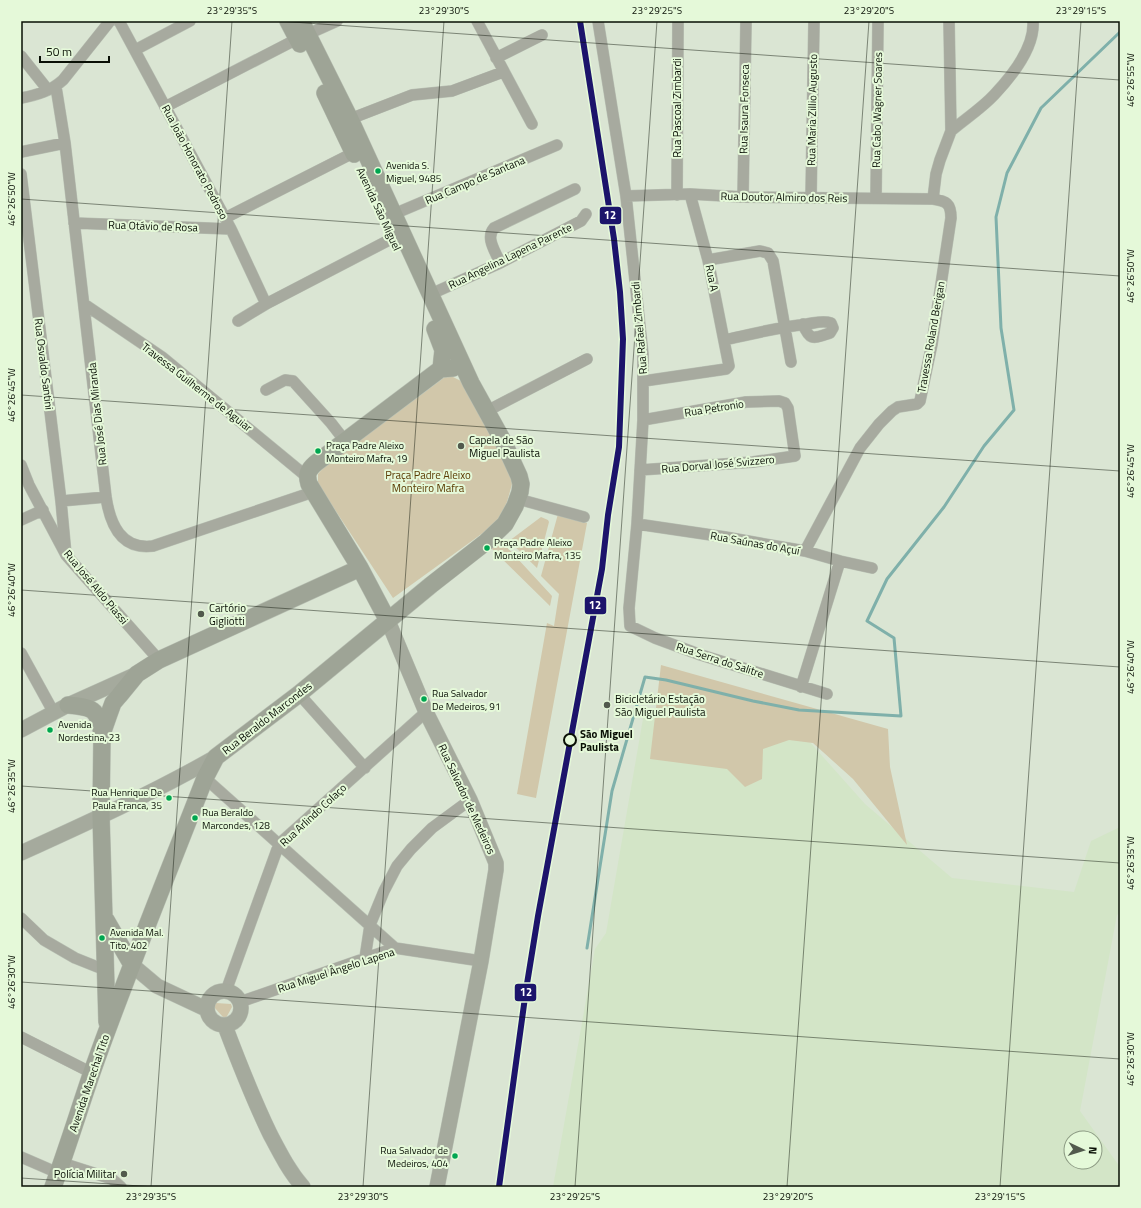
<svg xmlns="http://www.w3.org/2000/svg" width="1141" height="1208" viewBox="0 0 1141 1208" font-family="'Titillium Web',sans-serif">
	<rect width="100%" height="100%" fill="#dae5d3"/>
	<path fill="#d3e5c7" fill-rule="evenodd" d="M 645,707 L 800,731 L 865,804 L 952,878 L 1074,892 L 1091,841 L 1120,827 L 1120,912 L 1117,915 L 1080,1111 L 1120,1167 L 1120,1187 L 553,1187 L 595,949 L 606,933 ZM 1071,1138 L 1095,1138 L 1095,1162 L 1071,1162 Z"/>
	<path fill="#d1c7aa" d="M 445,377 L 453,377 L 463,382 L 511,468 L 512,484 L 507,502 L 498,522 L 393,598 L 318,484 L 318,474 L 325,466 Z
		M 558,514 L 587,523 L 536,798 L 517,794 L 547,623 L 554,626 L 559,594 L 541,576 Z
		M 541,517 L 548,520 L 549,522 L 537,568 L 509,541 Z
		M 504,544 L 552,596 L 550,606 L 490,547 Z
		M 661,665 L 888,729 L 890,767 L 907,845 L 853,779 L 813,743 L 789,740 L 763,749 L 762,779 L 745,787 L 727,769 L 650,759 Z
		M 216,1003 L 231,1004 L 232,1007 L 226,1018 L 223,1017 L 214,1007 Z"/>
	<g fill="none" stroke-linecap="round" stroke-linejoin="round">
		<path stroke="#7fb0aa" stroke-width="3" d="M 587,948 L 612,791 L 645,677 L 666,680 L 753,701 L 799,710 L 901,716 L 894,638 L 867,621 L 887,579 L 944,507 L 984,446 L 1014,410 L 1001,328 L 996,217 L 1007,173 L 1041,108 L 1120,32"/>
		<g stroke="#b9c1b4" stroke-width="12">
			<path id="street" d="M 119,21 L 231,229 L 266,304
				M 477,21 L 532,124
				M 598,21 L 626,196 L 643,355 L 643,420 L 637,524 L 629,608 L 630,626 L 655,638 L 701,655 L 827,694
				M 135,50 L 190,21
				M 21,56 L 48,90
				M 496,58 L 542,35
				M 56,87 L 65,143 L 106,497 C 110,524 121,550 153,546 L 313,492
				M 21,98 C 37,95 51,91 63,80 L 110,21
				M 165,107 L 297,39 L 337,21
				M 350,119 L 412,95 L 452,91 L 503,72
				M 951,131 C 965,119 982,108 994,95 C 1011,77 1035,47 1033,21
				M 21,152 L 65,143
				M 21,174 L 61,501 L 66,555
				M 677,195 L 678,21
				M 626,196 L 690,194 L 743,197 L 933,199 C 946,201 951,203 951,218 L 932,344 L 920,401 L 917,404 L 898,407 L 892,411 L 879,424 L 860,448 L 805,551
				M 743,197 L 746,21
				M 811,198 L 814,21
				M 876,198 L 878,21
				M 933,199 L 936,174 L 940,160 L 951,131 L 949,21
				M 394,214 L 557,145
				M 225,218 L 353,153
				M 74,223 L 231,229
				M 708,260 L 760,251 L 768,253 L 773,261 L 791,362
				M 500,263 C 496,252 485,238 494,228 L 575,189
				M 431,294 L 500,263 L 581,221 L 586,214
				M 84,304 L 162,357 L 306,476
				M 238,321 L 266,304 L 393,238
				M 725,340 C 752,334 779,327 807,324 C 815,323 823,320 831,323 L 833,328 L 830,333 C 814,338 810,342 803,324
				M 644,381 L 726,369 L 729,366 L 708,260 L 690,194
				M 266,390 L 285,380 L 293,381 L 331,423 L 345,441
				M 487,411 L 587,359
				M 21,465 L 29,485 L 66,555 L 159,660
				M 640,470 L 753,462 L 795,456 L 788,408 L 785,403 L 779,401 L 746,402 L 643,420
				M 518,499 L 584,517
				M 61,501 L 106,497
				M 21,520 L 43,510
				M 637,524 L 725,537 L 805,551 L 840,561 L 872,568
				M 21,653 L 54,713
				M 801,687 L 840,561
				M 299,694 L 365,768
				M 205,778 L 395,948
				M 21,918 L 44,940 L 75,958 L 105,970
				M 365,958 L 370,925 L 384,891 L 397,866 L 411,849 L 432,828 L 470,800
				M 226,991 L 279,844 L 426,712
				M 240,1002 L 395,948 L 481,961
				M 21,1037 L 92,1073
				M 21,1157 L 58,1173
				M 62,1163 L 112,1179 L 121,1187"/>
		</g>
		<g stroke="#b9c1b4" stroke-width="16">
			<path id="secondary" d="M 388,621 L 426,712 L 470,800 L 496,863 L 496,870 L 481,961 L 437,1187
				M 21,730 L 68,705 L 137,674
				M 21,853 C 87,823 153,793 216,757
				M 132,965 L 157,986 L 206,1009
				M207 1008a17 17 0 1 1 34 0a17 17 0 1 1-34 0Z
				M 225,1026 C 239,1063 253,1099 270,1134 C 280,1153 289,1171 303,1187"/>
		</g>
		<g stroke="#b9c1b4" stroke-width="18">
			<path id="primary" d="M 288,21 L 300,44
				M 325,93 L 354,154
				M 435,329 L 443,350 L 441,369
				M 388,621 L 360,568 L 309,484 C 306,474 308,470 316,463 L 438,371 L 441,369 L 453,368
				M 68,705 C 92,707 98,708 102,734
				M 106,920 L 132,965
				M 107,1022 L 101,816 L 102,734 L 109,714 L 113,703 L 119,696 L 137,674 L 159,660 L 360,568
				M 53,1187 C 67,1149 79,1110 92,1072 C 127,973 167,876 205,778 L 216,757 L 299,694 L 431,585 L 486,542 L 505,524 L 515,506 L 520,492 L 521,484 L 519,476 L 503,441 L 471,383 L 350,119 L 301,21"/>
		</g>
		<use href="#street" stroke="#a7aa9f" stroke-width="11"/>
		<use href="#secondary" stroke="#a5aa9d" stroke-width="15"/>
		<use href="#primary" stroke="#9ea496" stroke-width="17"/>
		<g stroke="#e5f9d9" stroke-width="9">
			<path id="rail-1" d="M 499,1187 L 526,990 L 538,916 L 602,569 L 608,515 L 619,447 L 623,339 L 620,292 L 614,239 L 580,21"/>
		</g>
		<use href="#rail-1" stroke="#1c146b" stroke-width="6"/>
	</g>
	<path fill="none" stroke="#090f05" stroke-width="1" stroke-opacity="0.45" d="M 278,21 L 1120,80M 21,199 L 1120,276M 21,395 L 1120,471M 21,590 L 1120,667M 21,786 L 1120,863M 21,982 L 1120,1059M 21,1178 L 155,1187M 151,1187 L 232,21M 363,1187 L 444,21M 575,1187 L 657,21M 787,1187 L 869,21M 1000,1187 L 1081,21"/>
	<g fill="#00a651" stroke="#e5f9d9" stroke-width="1.5">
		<circle cx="378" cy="171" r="3.5"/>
		<circle cx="318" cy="451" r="3.5"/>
		<circle cx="487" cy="548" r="3.5"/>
		<circle cx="424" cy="699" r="3.5"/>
		<circle cx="50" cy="730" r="3.5"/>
		<circle cx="169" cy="798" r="3.5"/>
		<circle cx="195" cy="818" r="3.5"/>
		<circle cx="102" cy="938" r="3.5"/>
		<circle cx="455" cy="1156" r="3.5"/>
	</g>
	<g fill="#525a4d" stroke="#e5f9d9" stroke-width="1.5">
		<circle cx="461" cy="446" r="4"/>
		<circle cx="201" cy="614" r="4"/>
		<circle cx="607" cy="705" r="4"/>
		<circle cx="124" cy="1174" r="4"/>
	</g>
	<circle fill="#e5f9d9" stroke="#090f05" stroke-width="2" cx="570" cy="740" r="6"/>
	<g text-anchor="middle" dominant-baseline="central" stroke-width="4" stroke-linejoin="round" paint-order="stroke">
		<g font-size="10" fill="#090f05" stroke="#e5f9d9" text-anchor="start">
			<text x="386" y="165">Avenida S.<tspan x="386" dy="13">Miguel, 9485</tspan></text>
			<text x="326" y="445">Praça Padre Aleixo<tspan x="326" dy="13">Monteiro Mafra, 19</tspan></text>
			<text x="494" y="542">Praça Padre Aleixo<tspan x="494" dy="13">Monteiro Mafra, 135</tspan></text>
			<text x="432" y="693">Rua Salvador<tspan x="432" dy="13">De Medeiros, 91</tspan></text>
			<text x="58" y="724">Avenida<tspan x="58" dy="13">Nordestina, 23</tspan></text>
			<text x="162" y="792" text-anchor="end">Rua Henrique De<tspan x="162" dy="13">Paula Franca, 35</tspan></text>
			<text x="202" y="812">Rua Beraldo<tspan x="202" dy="13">Marcondes, 128</tspan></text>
			<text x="110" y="932">Avenida Mal.<tspan x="110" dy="13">Tito, 402</tspan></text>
			<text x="448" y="1150" text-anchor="end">Rua Salvador de<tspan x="448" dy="13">Medeiros, 404</tspan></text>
		</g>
		<g font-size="11" fill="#090f05" stroke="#e5f9d9">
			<text transform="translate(677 108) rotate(-90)">Rua Pascoal Zimbardi</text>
			<text transform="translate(744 109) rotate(-89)">Rua Isaura Fonseca</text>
			<text transform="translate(812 110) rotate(-89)">Rua Maria Zillio Augusto</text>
			<text transform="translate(877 110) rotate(-89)">Rua Cabo Wagner Soares</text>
			<text transform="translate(195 162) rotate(62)">Rua João Honorato Pedroso</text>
			<text transform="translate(475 180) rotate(-23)">Rua Campo de Santana</text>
			<text transform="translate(784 197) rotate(1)">Rua Doutor Almiro dos Reis</text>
			<text transform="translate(379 209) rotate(65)">Avenida São Miguel</text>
			<text transform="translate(153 226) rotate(2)">Rua Otávio de Rosa</text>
			<text transform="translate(510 256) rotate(-26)">Rua Angelina Lapena Parente</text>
			<text transform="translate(712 278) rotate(79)">Rua A</text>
			<text transform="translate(639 328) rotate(-95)">Rua Rafael Zimbardi</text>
			<text transform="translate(931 337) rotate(-80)">Travessa Roland Berigan</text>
			<text transform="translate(44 364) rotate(83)">Rua Osvaldo Santini</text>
			<text transform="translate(197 387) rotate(38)">Travessa Guilherme de Aguiar</text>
			<text transform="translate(714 408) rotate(-9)">Rua Petronio</text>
			<text transform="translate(97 414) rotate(-96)">Rua José Dias Miranda</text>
			<text transform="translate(718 464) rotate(-5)">Rua Dorval José Svizzero</text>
			<text transform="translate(755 543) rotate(10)">Rua Saúnas do Açuí</text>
			<text transform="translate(96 587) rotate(50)">Rua José Aldo Piassi</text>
			<text transform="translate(720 660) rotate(18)">Rua Serra do Salitre</text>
			<text transform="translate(267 718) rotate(-38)">Rua Beraldo Marcondes</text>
			<text transform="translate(467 799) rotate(65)">Rua Salvador de Medeiros</text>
			<text transform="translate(313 815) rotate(-43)">Rua Arlindo Colaço</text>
			<text transform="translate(336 970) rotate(-18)">Rua Miguel Ângelo Lapena</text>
			<text transform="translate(89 1083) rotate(-71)">Avenida Marechal Tito</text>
		</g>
		<g font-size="11" fill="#090f05" stroke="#e5f9d9" text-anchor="start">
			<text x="469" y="440">Capela de São<tspan x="469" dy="13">Miguel Paulista</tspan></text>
			<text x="209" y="608">Cartório<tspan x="209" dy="13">Gigliotti</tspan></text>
			<text x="615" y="699">Bicicletário Estação<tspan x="615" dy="13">São Miguel Paulista</tspan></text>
			<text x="116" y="1174" text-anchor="end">Polícia Militar</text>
		</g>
		<g font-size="11" fill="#5a3a02" stroke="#e5f9d9">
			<text x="428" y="475">Praça Padre Aleixo<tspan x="428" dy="13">Monteiro Mafra</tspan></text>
		</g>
		<g font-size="11" font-weight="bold" fill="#090f05" stroke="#e5f9d9" text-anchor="start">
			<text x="580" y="734">São Miguel<tspan x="580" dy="13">Paulista</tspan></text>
		</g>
	</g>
	<g stroke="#e5f9d9" stroke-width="1.5">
		<rect x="599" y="206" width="23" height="19" rx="4" fill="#1c146b"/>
		<rect x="584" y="596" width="23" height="19" rx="4" fill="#1c146b"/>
		<rect x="514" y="983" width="23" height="19" rx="4" fill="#1c146b"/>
	</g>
	<g font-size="11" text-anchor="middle" font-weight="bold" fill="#fff">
		<text x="610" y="219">12</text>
		<text x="595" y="609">12</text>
		<text x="526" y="996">12</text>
	</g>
	<rect width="1141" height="1208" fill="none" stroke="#e5f9d9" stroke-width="44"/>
	<g transform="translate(1083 1150) rotate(94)"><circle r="19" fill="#e5f9d9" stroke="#8d9b84"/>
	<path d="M0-3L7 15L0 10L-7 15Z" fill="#525a4d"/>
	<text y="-6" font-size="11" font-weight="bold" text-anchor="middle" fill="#090f05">N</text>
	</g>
	<path d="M40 56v6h69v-6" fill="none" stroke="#090f05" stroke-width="2"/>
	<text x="46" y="56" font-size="12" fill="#090f05" stroke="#e5f9d9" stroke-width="3" paint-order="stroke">50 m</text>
	<rect x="22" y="22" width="1097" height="1164" fill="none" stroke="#090f05" stroke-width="1.5"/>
	<g font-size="10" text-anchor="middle" fill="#090f05">
		<text x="232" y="14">23°29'35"S</text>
		<text x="444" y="14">23°29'30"S</text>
		<text x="657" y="14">23°29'25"S</text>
		<text x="869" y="14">23°29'20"S</text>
		<text x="1081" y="14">23°29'15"S</text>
		<text transform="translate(1130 80) rotate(-90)" y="4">46°26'55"W</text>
		<text transform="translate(11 199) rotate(-90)" y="4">46°26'50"W</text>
		<text transform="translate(1130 276) rotate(-90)" y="4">46°26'50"W</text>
		<text transform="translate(11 395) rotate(-90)" y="4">46°26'45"W</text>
		<text transform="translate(1130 471) rotate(-90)" y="4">46°26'45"W</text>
		<text transform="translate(11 590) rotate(-90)" y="4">46°26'40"W</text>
		<text transform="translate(1130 667) rotate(-90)" y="4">46°26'40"W</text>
		<text transform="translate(11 786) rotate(-90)" y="4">46°26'35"W</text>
		<text transform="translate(1130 863) rotate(-90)" y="4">46°26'35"W</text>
		<text transform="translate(11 982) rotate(-90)" y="4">46°26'30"W</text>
		<text transform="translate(1130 1059) rotate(-90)" y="4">46°26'30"W</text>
		<text x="151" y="1200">23°29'35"S</text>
		<text x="363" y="1200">23°29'30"S</text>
		<text x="575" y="1200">23°29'25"S</text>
		<text x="788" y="1200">23°29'20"S</text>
		<text x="1000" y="1200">23°29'15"S</text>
	</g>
</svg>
